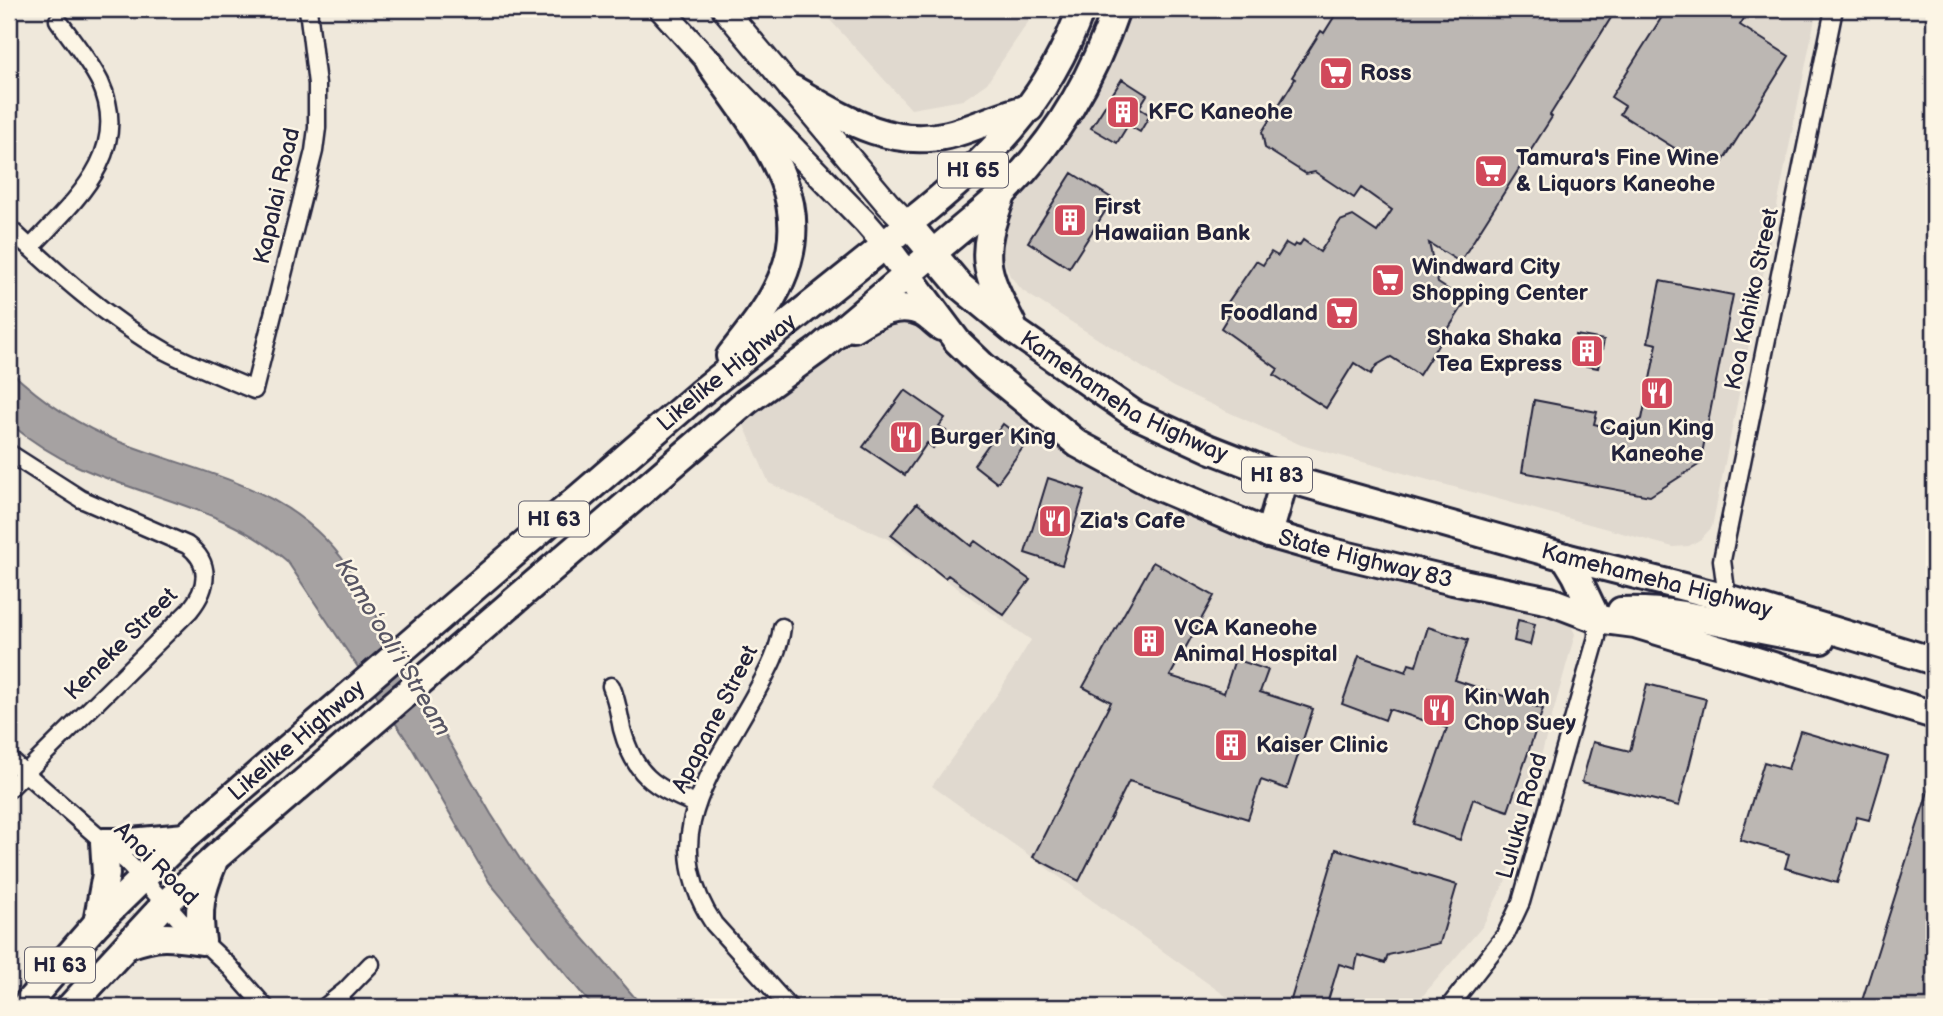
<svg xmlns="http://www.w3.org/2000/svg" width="1943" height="1016" viewBox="0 0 1943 1016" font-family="'Balsamiq Sans',sans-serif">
	<rect width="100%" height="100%" fill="#efe8db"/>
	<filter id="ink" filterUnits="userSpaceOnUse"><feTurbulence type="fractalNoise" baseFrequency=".0143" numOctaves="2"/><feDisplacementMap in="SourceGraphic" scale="14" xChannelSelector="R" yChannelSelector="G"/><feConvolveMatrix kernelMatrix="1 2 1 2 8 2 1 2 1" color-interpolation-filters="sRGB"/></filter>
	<g filter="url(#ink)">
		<path fill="#e0d9cf" d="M 820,9 L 1037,9 L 987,83 L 963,100 L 911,109 Z
			M 1121,9 L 1817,9 L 1712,527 L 1701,539 L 1689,546 L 1673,547 L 1301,445 L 1173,387 L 1023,291 L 1010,276 L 1002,256 L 1000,245 L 1003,223 Z
			M 905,315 L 1139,477 L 1568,619 L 1575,634 L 1507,878 L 1482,927 L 1413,1007 L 1241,1007 L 932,786 L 999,692 L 1031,640 L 888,539 L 769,483 L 743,423 L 873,329 Z"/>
		<path fill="#a6a2a2" stroke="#716f79" stroke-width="2" d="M 9,370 C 41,400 79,426 120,442 C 207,476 292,485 349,568 L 491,814 L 520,859 L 549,898 L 643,1007 L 593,1007 L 490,883 L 412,748 L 287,561 C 227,508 148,499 77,466 C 52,455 30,440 9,423 Z"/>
		<path fill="#bcb7b3" stroke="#22223b" stroke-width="2" d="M 1339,9 L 1607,9 L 1614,13 L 1550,115 L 1552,117 L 1460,262 L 1429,243 L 1438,283 L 1466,301 L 1419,375 L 1391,357 L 1377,365 L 1371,374 L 1354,363 L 1326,408 L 1274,375 L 1278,369 L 1221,328 L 1229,315 L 1222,311 L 1256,261 L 1263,265 L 1271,252 L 1278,256 L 1286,243 L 1293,247 L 1295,244 L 1299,246 L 1303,240 L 1320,252 L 1340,221 L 1353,216 L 1377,232 L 1392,210 L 1361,188 L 1354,198 L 1315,172 L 1306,174 L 1265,148 L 1262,132 L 1295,79 L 1292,77 L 1321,31 L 1324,33 Z
			M 1667,9 L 1750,9 L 1740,25 L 1789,56 L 1720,166 L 1705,156 L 1700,164 L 1620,114 L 1625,106 L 1611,97 Z
			M 1122,79 L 1147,95 L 1139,108 L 1150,115 L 1140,132 L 1128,125 L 1117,143 L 1091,128 Z
			M 1072,173 L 1113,199 L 1069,268 L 1028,242 Z
			M 1660,281 L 1733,295 L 1700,464 L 1650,496 L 1522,472 L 1534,400 L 1597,412 L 1594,424 L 1622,431 L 1642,419 L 1657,344 L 1648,342 Z
			M 1576,335 L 1604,340 L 1598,368 L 1571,363 Z
			M 905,390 L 945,418 L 939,426 L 946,431 L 933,448 L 927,443 L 905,475 L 863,447 Z
			M 1003,424 L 1027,442 L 997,483 L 974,465 Z
			M 1048,478 L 1085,490 L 1062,565 L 1025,553 Z
			M 917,503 L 971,546 L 975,541 L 1030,580 L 1004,615 L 948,575 L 945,578 L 891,535 Z
			M 1153,562 L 1214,596 L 1170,676 L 1224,693 L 1235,659 L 1268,670 L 1260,692 L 1313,709 L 1287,789 L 1261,780 L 1248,819 L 1129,781 L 1079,881 L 1033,857 L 1111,702 L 1083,687 Z
			M 1518,620 L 1535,624 L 1530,645 L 1514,641 Z
			M 1428,627 L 1468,640 L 1455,680 L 1543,709 L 1508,811 L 1473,799 L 1460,840 L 1414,824 L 1447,728 L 1389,709 L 1385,720 L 1342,704 L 1359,656 L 1406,672 L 1409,664 L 1416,666 Z
			M 1647,684 L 1706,699 L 1679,806 L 1582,782 L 1593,742 L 1630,751 Z
			M 1800,731 L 1888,757 L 1869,820 L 1857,817 L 1837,883 L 1785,868 L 1789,854 L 1740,840 L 1764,762 L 1788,769 Z
			M 1931,782 L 1934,783 L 1934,1007 L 1860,1007 Z
			M 1336,849 L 1457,885 L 1440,943 L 1388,955 L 1385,963 L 1358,955 L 1355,969 L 1339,964 L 1326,1007 L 1305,1007 L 1290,1003 Z"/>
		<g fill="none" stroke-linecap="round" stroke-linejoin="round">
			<g stroke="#22223b" stroke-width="21">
				<path id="minor" d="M 9,228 C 58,274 106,318 165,351 C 194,366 224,377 254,390 L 314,151 L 317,128 L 317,84 L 308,9
					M 30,248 C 73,202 133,153 100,82 C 89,60 72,40 58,20
					M 9,453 L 81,499 L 187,545 C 212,563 208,588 190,610 L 9,789
					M 1727,598 L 1722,560 L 1834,9
					M 782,627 C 779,653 766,674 754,696 C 711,774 656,837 714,924 L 789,1007
					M 611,686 C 617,700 619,714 622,729 C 634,774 654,788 696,804
					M 9,759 L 128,863 L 179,919 L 229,966 L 265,1007
					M 325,1007 L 345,991 L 371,964
					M 1449,1007 L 1506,934 L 1521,902 L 1597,637 L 1597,619"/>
			</g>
			<g stroke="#22223b" stroke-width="28">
				<path id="secondary" d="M 661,9 L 710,63 L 866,223 L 885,245
					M 724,9 L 888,204 L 908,224"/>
			</g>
			<g stroke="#22223b" stroke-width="32">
				<g id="primary">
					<path id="s1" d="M 1081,9 C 1048,104 985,163 908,224 L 960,286 L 1016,332 L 1134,414 L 1210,449 L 1285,478 L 1565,557 L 1727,598 L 1934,661"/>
					<path d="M 793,89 C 842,117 889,149 948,135 C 976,128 1001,114 1030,108"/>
					<path d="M 1002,195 C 979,255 983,268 1012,324"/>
					<path id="s2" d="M 885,245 L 957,341 L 984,367 L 1078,444 L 1154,485 L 1269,534 L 1332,552 L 1453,581 L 1550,601 L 1597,619 L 1635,624 L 1934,715"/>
					<path d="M 933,253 C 957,232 983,212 1006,190 C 1057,139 1093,77 1116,9"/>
					<path d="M 853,328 C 873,316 899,300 923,313 C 929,316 935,323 941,327"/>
					<path d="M 1269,534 L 1285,478"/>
					<path d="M 1565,557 L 1576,575 L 1597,619"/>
					<path d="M 1621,611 C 1688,608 1755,633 1821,640"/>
				</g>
			</g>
			<g stroke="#22223b" stroke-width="32">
				<g id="trunk">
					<path d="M 710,63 C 755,130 819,195 781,280 C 769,308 748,333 730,356"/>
					<path d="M 97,923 L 106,874 L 104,842 L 131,842 L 185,837"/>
					<path d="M 128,945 C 159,934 170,936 202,941 C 197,909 201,892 213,863"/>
					<path id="s3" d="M 24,1007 L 97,923 L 185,837 L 699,394 L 873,255 L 908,224"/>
					<path d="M 70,1007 L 166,903 L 215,858 L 747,401 L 819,349 L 933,253"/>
				</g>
			</g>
			<use href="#minor" stroke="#fcf5e5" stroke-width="16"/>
			<use href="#secondary" stroke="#fcf5e5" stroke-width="23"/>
			<use href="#primary" stroke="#fcf5e5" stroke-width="26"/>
			<use href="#trunk" stroke="#fcf5e5" stroke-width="26"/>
		</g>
	</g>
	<defs>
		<g id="supermarket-square" transform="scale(1.75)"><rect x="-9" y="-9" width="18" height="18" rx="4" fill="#d1495b" stroke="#fcf5e5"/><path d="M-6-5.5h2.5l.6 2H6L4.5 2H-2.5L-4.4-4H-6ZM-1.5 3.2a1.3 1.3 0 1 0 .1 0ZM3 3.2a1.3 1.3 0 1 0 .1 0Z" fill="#fff"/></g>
		<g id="building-square" transform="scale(1.75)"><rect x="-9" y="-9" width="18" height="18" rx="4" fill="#d1495b" stroke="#fcf5e5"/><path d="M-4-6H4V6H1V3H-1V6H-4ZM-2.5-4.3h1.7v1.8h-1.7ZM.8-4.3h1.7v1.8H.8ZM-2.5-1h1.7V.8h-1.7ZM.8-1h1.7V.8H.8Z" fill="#fff"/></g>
		<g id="restaurant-square" transform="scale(1.75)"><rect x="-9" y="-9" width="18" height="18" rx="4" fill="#d1495b" stroke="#fcf5e5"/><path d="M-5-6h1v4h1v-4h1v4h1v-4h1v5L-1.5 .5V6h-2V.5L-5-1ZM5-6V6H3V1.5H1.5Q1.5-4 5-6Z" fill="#fff"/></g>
	</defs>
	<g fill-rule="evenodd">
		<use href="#supermarket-square" x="1336" y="73"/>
		<use href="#building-square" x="1123" y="112"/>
		<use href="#supermarket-square" x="1491" y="171"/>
		<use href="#building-square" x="1070" y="220"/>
		<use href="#supermarket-square" x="1388" y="280"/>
		<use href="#supermarket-square" x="1342" y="313"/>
		<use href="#building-square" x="1587" y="351"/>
		<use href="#restaurant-square" x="1657" y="393"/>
		<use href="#restaurant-square" x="906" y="437"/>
		<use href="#restaurant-square" x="1055" y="521"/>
		<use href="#building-square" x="1149" y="641"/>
		<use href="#restaurant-square" x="1439" y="710"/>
		<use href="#building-square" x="1231" y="745"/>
	</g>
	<g text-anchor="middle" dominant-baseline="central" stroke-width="5" stroke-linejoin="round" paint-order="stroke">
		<g fill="#fcf5e5" stroke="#63616e" stroke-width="2">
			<rect x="938" y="152.5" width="70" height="35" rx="5"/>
			<rect x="1242" y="457.5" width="70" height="35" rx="5"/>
			<rect x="519" y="501.5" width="70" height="35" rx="5"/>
			<rect x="25" y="947.5" width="70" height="35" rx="5"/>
		</g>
		<g font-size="21" font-weight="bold" fill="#22223b">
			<text x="973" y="170">HI 65</text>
			<text x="1277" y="475">HI 83</text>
			<text x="554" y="519">HI 63</text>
			<text x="60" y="965">HI 63</text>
		</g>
		<g font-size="23" font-weight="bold" fill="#22223b" stroke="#fcf5e5" text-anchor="start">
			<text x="1360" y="73">Ross</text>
			<text x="1148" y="112">KFC Kaneohe</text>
			<text x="1516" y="158">Tamura's Fine Wine<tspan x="1516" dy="26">&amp; Liquors Kaneohe</tspan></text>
			<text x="1094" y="207">First<tspan x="1094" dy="26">Hawaiian Bank</tspan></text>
			<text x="1412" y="267">Windward City<tspan x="1412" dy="26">Shopping Center</tspan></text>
			<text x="1318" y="313" text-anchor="end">Foodland</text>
			<text x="1562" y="338" text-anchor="end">Shaka Shaka<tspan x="1562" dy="26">Tea Express</tspan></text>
			<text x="1657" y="428" text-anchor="middle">Cajun King<tspan x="1657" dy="26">Kaneohe</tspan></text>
			<text x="930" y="437">Burger King</text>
			<text x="1080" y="521">Zia's Cafe</text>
			<text x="1174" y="628">VCA Kaneohe<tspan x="1174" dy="26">Animal Hospital</tspan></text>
			<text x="1464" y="697">Kin Wah<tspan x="1464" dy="26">Chop Suey</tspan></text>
			<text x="1256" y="745">Kaiser Clinic</text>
		</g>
		<g font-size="23" fill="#22223b" stroke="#fcf5e5">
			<text transform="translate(277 196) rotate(-77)">Kapalai Road</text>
			<text transform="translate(1752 299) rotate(-78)">Koa Kahiko Street</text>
			<text stroke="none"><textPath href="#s3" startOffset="948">Likelike Highway</textPath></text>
			<text stroke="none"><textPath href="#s1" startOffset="560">Kamehameha Highway</textPath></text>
			<text stroke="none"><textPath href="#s2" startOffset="590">State Highway 83</textPath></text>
			<text stroke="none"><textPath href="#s1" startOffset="1127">Kamehameha Highway</textPath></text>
			<text transform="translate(121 644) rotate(-45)">Keneke Street</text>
			<text transform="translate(715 719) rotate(-63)">Apapane Street</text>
			<text stroke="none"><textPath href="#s3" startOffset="382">Likelike Highway</textPath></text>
			<text transform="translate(1522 816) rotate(-74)">Luluku Road</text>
			<text transform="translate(156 864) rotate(45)">Anoi Road</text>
		</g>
		<g font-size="24" font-style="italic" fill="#575564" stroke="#fcf5e5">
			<text transform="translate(393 647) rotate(59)">Kamoʻoaliʻi Stream</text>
		</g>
	</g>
	<rect width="1943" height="1016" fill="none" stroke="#fcf5e5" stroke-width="35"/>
	<rect x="18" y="18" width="1908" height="981" fill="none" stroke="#22223b" stroke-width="2.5" filter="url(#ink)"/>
</svg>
